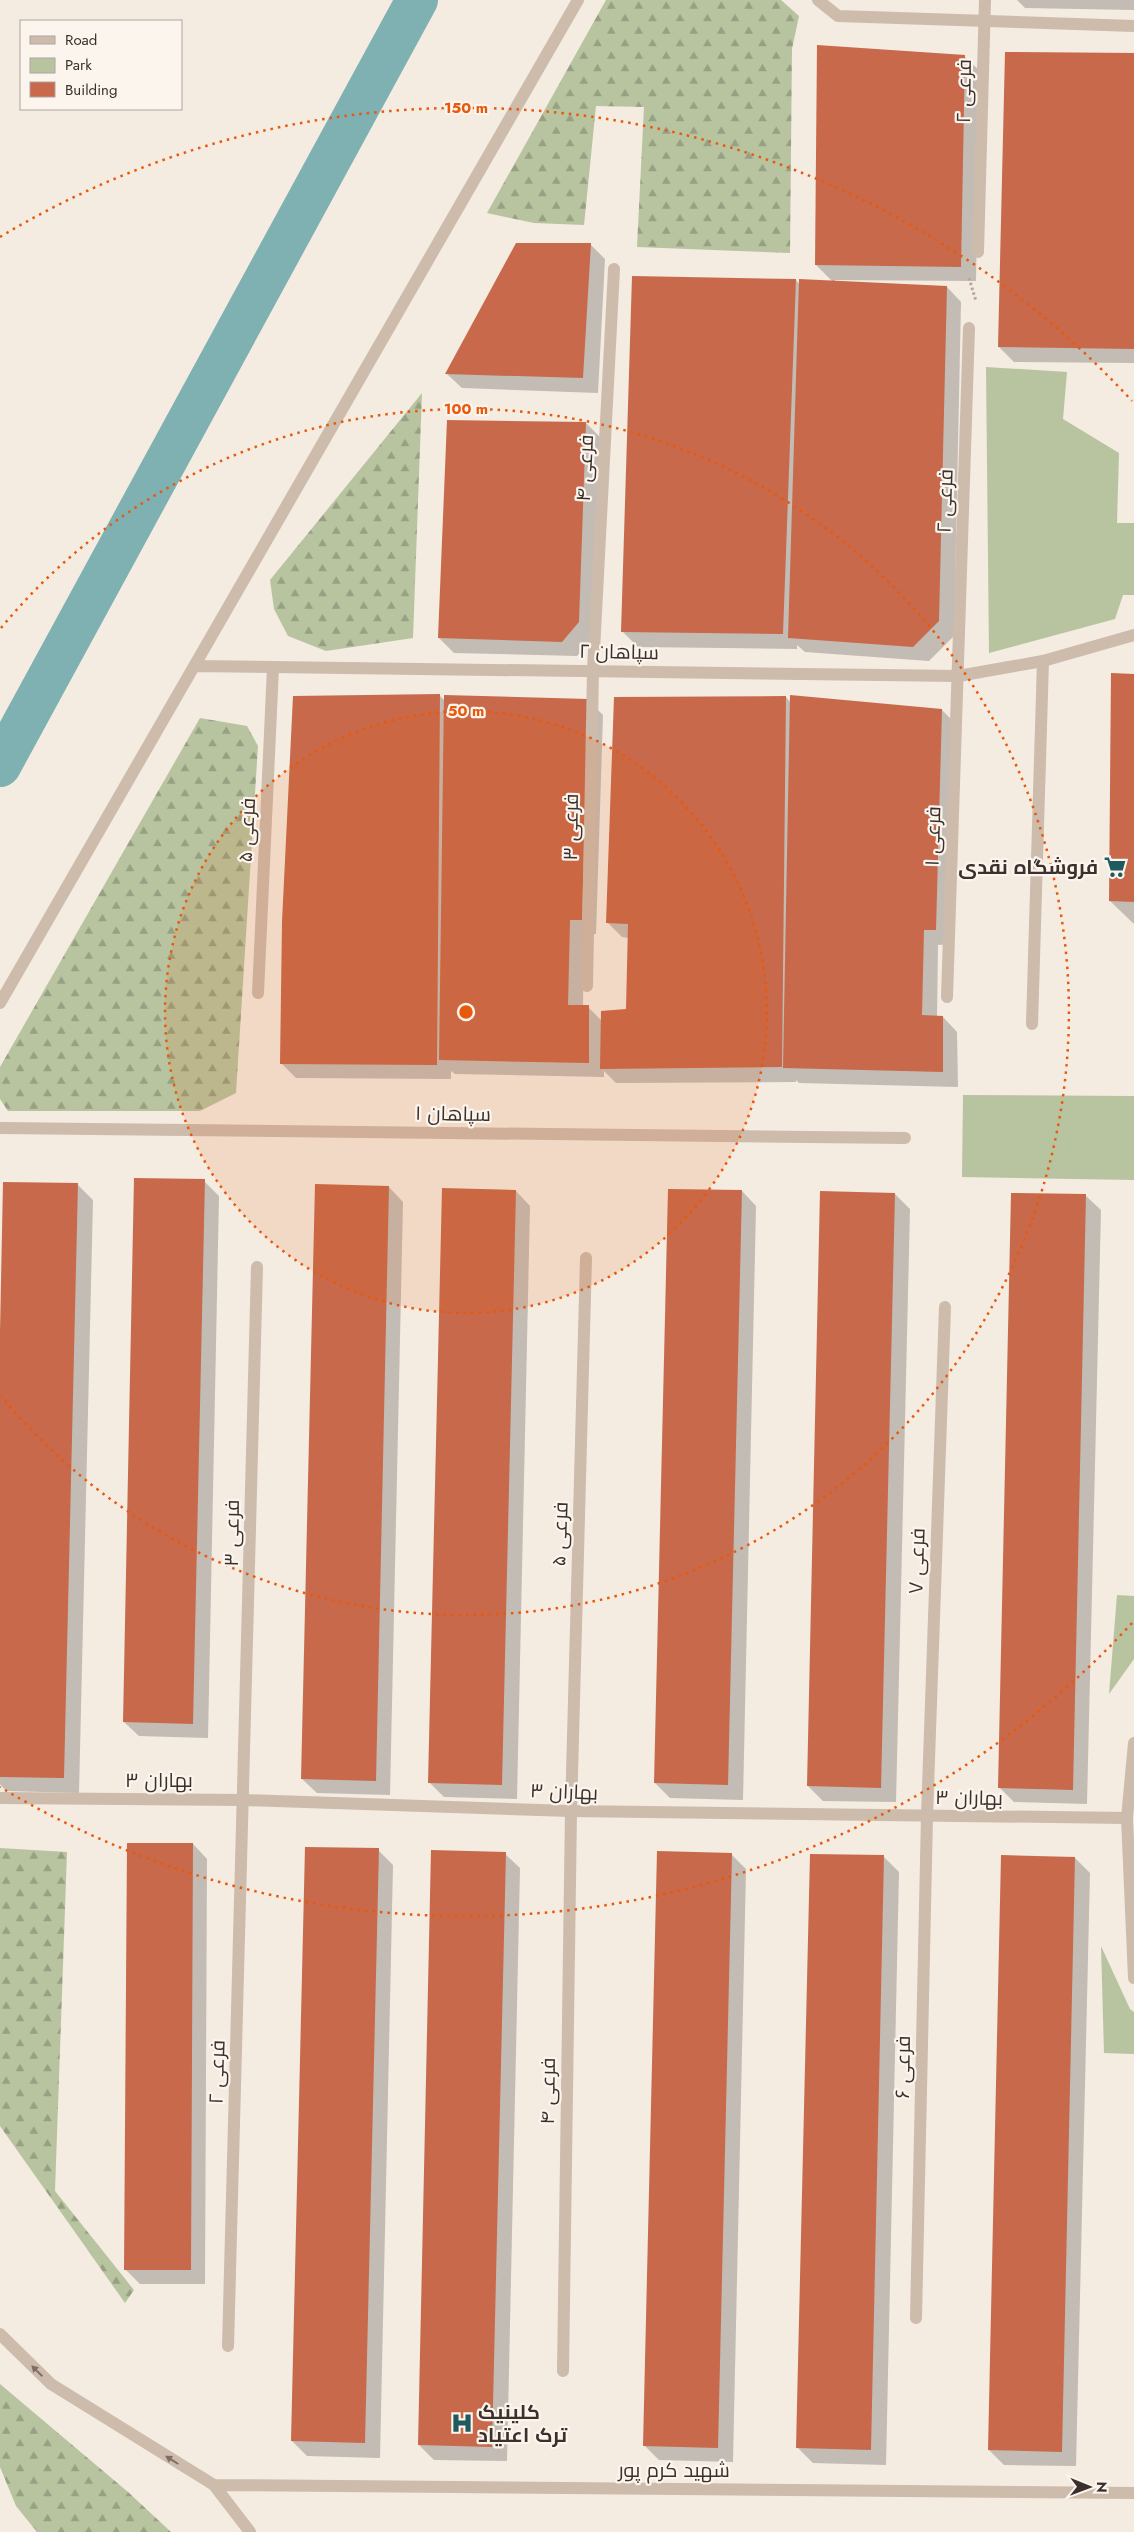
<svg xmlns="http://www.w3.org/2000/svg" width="1134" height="2532" viewBox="0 0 1134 2532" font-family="Jost,Cairo,sans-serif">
	<defs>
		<pattern id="forest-firs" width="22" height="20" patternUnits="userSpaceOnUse" patternTransform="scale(1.25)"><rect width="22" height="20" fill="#b8c4a0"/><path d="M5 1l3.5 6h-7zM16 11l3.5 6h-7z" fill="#97a083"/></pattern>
	</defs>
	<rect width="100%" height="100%" fill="#f4ebe1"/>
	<path fill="#b8c4a0" d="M 986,367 L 1067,372 L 1063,419 L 1119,453 L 1117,523 L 1134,523 L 1134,595 L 1123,595 L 1115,619 L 989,653 Z
		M 963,1095 L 1134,1096 L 1134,1180 L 962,1177 Z
		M 1117,1595 L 1134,1596 L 1134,1659 L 1109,1694 Z
		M 1101,1946 L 1130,2009 L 1134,2012 L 1134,2054 L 1104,2053 Z"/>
	<path fill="url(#forest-firs)" d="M 606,0 L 781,0 L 799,16 L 792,49 L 790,253 L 637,247 L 644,107 L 596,106 L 584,225 L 534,223 L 487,213 Z
		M 422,393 L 413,638 L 326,651 L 288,636 L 274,609 L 270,580 Z
		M 200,718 L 247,726 L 258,746 L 236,1093 L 200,1111 L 8,1111 L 0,1099 L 0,1067 Z
		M 0,1848 L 67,1852 L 55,2191 L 134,2290 L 125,2303 L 0,2126 Z
		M 0,2384 L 128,2492 L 171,2532 L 37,2532 L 16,2506 L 0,2467 Z"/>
	<path fill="#0003" d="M 1017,0 L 1134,0 L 1134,10 L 1025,8 Z
		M 1134,55 L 1134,363 L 1014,362 L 999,347 Z
		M 965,57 L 980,71 L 976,281 L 835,280 L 835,282 L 947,287 L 961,302 L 954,636 L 929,661 L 805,652 L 797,645 L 797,649 L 638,647 L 623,632 L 796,280 L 800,285 L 833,282 L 816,265 Z
		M 590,244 L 605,259 L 598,393 L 462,388 L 447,374 Z
		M 586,423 L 601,438 L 594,637 L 577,656 L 454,653 L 439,638 Z
		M 1134,676 L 1134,924 L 1110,901 Z
		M 440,696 L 445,701 L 588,700 L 603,715 L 596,934 L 584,934 L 583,1006 L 588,1007 L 602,1021 L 627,1011 L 629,938 L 622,937 L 607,922 L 786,697 L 791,703 L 942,710 L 957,725 L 950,944 L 938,945 L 937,1017 L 943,1017 L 957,1032 L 958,1087 L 799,1083 L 796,1080 L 796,1082 L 616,1083 L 604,1071 L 604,1077 L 455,1074 L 451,1071 L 451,1079 L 296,1078 L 281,1063 Z
		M 204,1181 L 219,1196 L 208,1738 L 139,1736 L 124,1722 Z
		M 78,1185 L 93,1200 L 79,1793 L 6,1791 L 0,1784 L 0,1389 Z
		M 389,1187 L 403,1202 L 390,1795 L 317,1793 L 302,1779 Z
		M 516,1191 L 530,1206 L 517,1799 L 444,1797 L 429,1782 Z
		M 742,1191 L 756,1206 L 743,1800 L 670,1798 L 655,1783 Z
		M 895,1194 L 910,1209 L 896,1802 L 823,1801 L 808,1786 Z
		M 1086,1196 L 1101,1210 L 1087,1804 L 1014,1802 L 999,1787 Z
		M 193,1844 L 207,1859 L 205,2284 L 140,2284 L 125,2269 Z
		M 378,1850 L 393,1865 L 380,2458 L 307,2456 L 292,2441 Z
		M 505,1854 L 520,1868 L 507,2461 L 434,2460 L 419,2445 Z
		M 731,1854 L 746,1869 L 733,2462 L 659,2460 L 644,2445 Z
		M 884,1857 L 899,1872 L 886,2465 L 813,2463 L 798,2448 Z
		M 1075,1858 L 1090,1873 L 1076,2466 L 1004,2465 L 989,2450 Z"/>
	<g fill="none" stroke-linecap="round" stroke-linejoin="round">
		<path stroke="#7fb0b2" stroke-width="42" d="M 0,766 L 417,0"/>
	</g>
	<path fill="#c8694b" d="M 817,45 L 965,55 L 961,267 L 815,265 Z
		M 1005,52 L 1134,53 L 1134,349 L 998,347 Z
		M 516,243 L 591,243 L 583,378 L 445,374 Z
		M 632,276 L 796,279 L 783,634 L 621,632 Z
		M 799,279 L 947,286 L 939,621 L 913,647 L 788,638 Z
		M 447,420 L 586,422 L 579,622 L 562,642 L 438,638 Z
		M 1111,673 L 1134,674 L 1134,902 L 1109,901 Z
		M 440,694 L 437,1065 L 280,1064 L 282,922 L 293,696 Z
		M 444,695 L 588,699 L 582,920 L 570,920 L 568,1005 L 589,1005 L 589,1063 L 439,1060 Z
		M 790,695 L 942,709 L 936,930 L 924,930 L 922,1015 L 943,1016 L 943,1072 L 783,1068 Z
		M 786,696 L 782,1067 L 600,1069 L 601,1011 L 626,1009 L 628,924 L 606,923 L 614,697 Z
		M 134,1178 L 205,1179 L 193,1724 L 123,1722 Z
		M 3,1182 L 78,1183 L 64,1778 L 0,1777 L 0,1332 Z
		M 315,1184 L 389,1186 L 376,1781 L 301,1779 Z
		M 442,1188 L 516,1190 L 502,1785 L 428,1783 Z
		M 668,1189 L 742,1190 L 728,1785 L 654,1783 Z
		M 820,1191 L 895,1193 L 881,1788 L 807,1786 Z
		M 1011,1193 L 1086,1194 L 1073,1790 L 998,1788 Z
		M 127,1843 L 193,1843 L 191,2270 L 124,2270 Z
		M 305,1847 L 379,1848 L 365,2443 L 291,2441 Z
		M 431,1850 L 506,1852 L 492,2447 L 418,2445 Z
		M 657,1851 L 732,1853 L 718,2448 L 643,2446 Z
		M 810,1854 L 884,1855 L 871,2450 L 796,2448 Z
		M 1001,1855 L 1075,1857 L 1062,2452 L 988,2450 Z"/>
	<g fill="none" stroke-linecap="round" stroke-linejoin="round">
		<path stroke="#b9a596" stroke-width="3" stroke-dasharray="2.5 2.5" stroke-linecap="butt" d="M 969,278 L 976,301"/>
		<path stroke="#cdbbac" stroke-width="12" d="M 1032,1024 L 1043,661 L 1134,635"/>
		<path stroke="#cdbbac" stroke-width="12" d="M 978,252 L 985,0
			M 587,986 L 593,670 L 614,269
			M 258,993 L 273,668
			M 947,997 L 969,328
			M 916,2318 L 927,1816 L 945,1307
			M 228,2346 L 257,1267
			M 563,2371 L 571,1811 L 586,1258"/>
		<path stroke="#cdbbac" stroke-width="12" d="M 818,0 L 838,16 L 1134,26
			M 194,666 L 958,676 L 1043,661
			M 0,1003 L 578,0
			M 0,1128 L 905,1138
			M 1134,1743 L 1127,1818 L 1134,1978
			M 0,1798 L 244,1800 L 571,1811 L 1127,1818
			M 0,2334 L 51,2384 L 214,2485 L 250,2532
			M 214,2485 L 1134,2493"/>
	</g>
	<defs><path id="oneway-solid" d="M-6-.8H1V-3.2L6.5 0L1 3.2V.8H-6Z" transform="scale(1.25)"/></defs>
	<g fill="#7d6f65">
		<use href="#oneway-solid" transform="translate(37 2371) rotate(-135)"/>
		<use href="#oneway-solid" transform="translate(172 2460) rotate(-148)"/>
	</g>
	<circle cx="466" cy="1012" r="301" fill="#e8590c" fill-opacity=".12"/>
	<g fill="none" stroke="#e8590c" stroke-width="2.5" stroke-dasharray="2.5 5">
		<circle cx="466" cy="1012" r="301"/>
		<path d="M1 628A603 603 0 1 1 1 1396"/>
		<path d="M1132 1623A904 904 0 0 1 0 1787M0 237A904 904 0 0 1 1132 401"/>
	</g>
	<defs>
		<g id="supermarket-bare" transform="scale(1.725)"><path d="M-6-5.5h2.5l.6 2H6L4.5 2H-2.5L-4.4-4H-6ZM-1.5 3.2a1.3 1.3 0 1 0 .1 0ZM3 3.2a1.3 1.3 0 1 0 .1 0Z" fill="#1f5a5e" stroke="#fbf5ee" stroke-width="2.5" paint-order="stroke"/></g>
		<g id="hospital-bare" transform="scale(1.725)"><path d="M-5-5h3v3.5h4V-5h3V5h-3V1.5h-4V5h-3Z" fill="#1f5a5e" stroke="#fbf5ee" stroke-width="2.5" paint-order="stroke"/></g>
	</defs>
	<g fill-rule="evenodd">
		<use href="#supermarket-bare" x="1115" y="867"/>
		<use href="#hospital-bare" x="462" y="2423"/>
	</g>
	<g text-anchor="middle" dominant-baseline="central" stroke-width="4.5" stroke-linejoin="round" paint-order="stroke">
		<g font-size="20" fill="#3b302b" stroke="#fbf5ee">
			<text transform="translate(964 91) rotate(-89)">فرعی ۲</text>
			<text transform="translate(585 468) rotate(-87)">فرعی ۴</text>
			<text transform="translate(945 501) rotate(-88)">فرعی ۲</text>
			<text transform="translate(619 652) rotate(1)">سپاهان ۲</text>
			<text transform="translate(571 827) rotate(-89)">فرعی ۳</text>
			<text transform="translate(247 830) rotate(-87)">فرعی ۵</text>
			<text transform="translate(933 836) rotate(-88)">فرعی ۱</text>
			<text transform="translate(453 1114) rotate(1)">سپاهان ۱</text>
			<text transform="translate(232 1533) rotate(-89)">فرعی ۳</text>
			<text transform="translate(560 1534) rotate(-88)">فرعی ۵</text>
			<text transform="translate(917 1561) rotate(-88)">فرعی ۷</text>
			<text x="159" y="1780">بهاران ۳</text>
			<text transform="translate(564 1792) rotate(2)">بهاران ۳</text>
			<text transform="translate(969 1798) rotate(1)">بهاران ۳</text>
			<text transform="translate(903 2067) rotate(-89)">فرعی ۶</text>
			<text transform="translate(217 2072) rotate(-88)">فرعی ۲</text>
			<text transform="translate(548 2091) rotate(-89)">فرعی ۴</text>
			<text x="674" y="2470">شهید کرم پور</text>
		</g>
		<g font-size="20" font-weight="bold" fill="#3b302b" stroke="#fbf5ee" text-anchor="end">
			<text x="1098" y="867">فروشگاه نقدی</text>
			<text x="478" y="2412" text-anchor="start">کلینیک<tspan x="478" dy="23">ترک اعتیاد</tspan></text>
		</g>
	</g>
	<circle cx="466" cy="1012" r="8" fill="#e8590c" stroke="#fbf5ee" stroke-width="2.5"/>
	<g font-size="15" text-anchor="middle" font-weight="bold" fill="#e8590c" stroke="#fbf5ee" stroke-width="4.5" stroke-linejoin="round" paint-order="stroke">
		<text x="466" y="113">150 m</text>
		<text x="466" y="414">100 m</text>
		<text x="466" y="716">50 m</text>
	</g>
	<rect x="20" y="20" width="162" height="90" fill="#fbf5ee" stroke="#aea6a0"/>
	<rect x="30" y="36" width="25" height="8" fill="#cdbbac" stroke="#aea6a0"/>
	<text x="65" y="45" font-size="15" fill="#3b302b">Road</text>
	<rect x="30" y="58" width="25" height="15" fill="#b8c4a0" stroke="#aea6a0"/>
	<text x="65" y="70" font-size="15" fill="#3b302b">Park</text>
	<rect x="30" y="82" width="25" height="15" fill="#c8694b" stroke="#aea6a0"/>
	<text x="65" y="95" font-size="15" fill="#3b302b">Building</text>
	<g transform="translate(1089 2487) rotate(91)" stroke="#fbf5ee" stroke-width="4" paint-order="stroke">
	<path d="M0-4L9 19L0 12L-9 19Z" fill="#3b302b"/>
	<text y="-8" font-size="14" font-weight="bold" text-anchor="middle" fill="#3b302b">N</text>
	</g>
</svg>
